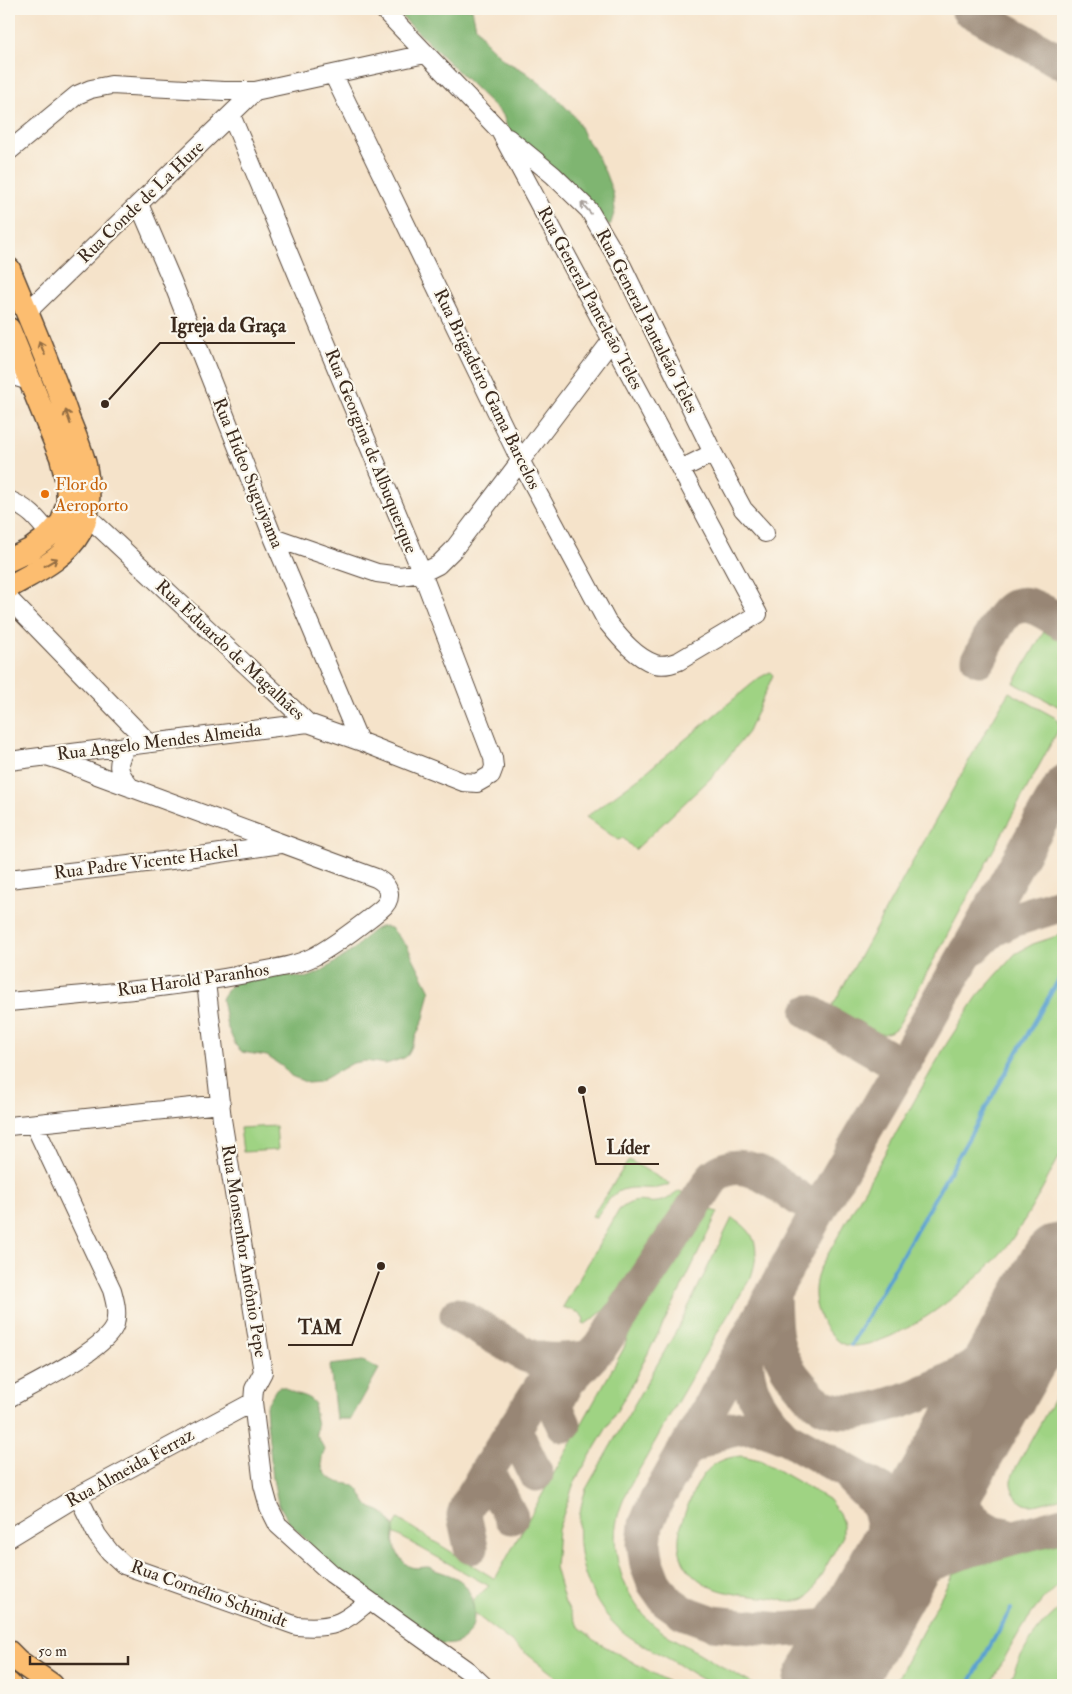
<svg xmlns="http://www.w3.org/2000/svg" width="1072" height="1694" viewBox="0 0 1072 1694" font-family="'IM FELL Double Pica',serif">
	<rect width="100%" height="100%" fill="#fbf7ec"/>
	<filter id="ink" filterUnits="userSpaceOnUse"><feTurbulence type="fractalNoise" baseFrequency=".02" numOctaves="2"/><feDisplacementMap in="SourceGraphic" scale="10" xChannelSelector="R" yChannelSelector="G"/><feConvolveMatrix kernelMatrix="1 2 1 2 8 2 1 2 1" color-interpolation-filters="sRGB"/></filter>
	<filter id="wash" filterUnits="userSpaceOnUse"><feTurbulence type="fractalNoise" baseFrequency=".0096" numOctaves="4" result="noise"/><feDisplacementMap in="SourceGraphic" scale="20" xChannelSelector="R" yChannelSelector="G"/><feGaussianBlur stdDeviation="1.12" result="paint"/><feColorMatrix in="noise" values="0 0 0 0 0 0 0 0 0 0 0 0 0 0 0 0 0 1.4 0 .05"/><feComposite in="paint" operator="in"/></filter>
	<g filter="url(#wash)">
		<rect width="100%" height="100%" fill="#f5e3ca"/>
		<path fill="#9fd383" stroke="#6d7e50" d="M 1046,628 L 1063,637 L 1063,709 L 1014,683 Z
			M 770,672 L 773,675 L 748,732 L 713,776 L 635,850 L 623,838 L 618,840 L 586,817 L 640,777 L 759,678 Z
			M 1009,692 L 1056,718 L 1060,727 L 898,1026 C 878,1047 849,1023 829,1012 L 976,748 Z
			M 1063,934 L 1063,1150 C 1047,1179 1031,1212 1012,1239 C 985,1278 902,1345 853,1346 C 841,1346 832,1338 826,1328 C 814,1311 812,1289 819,1270 L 947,1043 L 977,997 L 1015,954 L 1033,944 Z
			M 276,1126 L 278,1150 L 243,1152 L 240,1128 Z
			M 629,1160 L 670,1184 C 651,1194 632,1182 616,1193 C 608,1199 602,1210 596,1217 L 592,1216 Z
			M 680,1191 L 685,1194 C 674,1210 663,1225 652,1242 C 634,1272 617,1305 585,1324 L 583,1323 L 584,1319 L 580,1313 L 563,1307 L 619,1210 C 639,1194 643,1206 662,1201 C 668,1200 674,1194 680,1191 Z
			M 712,1210 L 718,1212 L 680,1291 L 628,1392 L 574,1483 L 558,1530 L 555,1567 L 565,1603 L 578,1626 L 597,1642 L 674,1685 L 567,1685 L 466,1607 L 489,1586 L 392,1532 L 398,1519 L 495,1579 L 624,1348 L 638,1305 L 678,1246 L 689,1237 Z
			M 732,1218 C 758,1232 760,1250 751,1277 C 717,1333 684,1389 652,1447 C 639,1472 620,1497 616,1526 C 612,1556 624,1591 643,1614 C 658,1632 679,1642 699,1653 C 717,1664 736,1675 755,1685 C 743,1685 728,1688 716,1685 C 706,1683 683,1667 673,1661 C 657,1652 638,1644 623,1632 C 583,1599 568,1538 586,1489 L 678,1328 Z
			M 1063,1383 L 1063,1497 C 1053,1499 1039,1506 1028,1505 C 1018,1503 1010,1490 1011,1480 C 1012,1477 1014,1472 1015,1469 Z
			M 742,1456 L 760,1460 L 828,1499 L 839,1513 L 843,1524 L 843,1536 L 810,1595 C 801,1605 783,1600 771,1598 C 746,1595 719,1595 698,1579 C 671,1558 677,1530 689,1503 C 700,1476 710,1458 742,1456 Z
			M 1063,1543 L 1063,1581 C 1029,1607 1010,1649 990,1685 L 894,1685 L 953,1574 L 985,1561 Z
			M 1063,1606 L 1063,1685 L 1007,1685 C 1023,1652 1033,1629 1063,1606 Z"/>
		<path fill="#7fb571" stroke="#5d7048" d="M 394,9 L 472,9 L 476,27 L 487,43 L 505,61 L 524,71 L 550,91 L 576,118 L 584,136 L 593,148 L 605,172 L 613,193 L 615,210 L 610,226 L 577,191 L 508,130 L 503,115 Z
			M 382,926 L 391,928 L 407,946 L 430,991 L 424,1018 L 408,1055 L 404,1058 L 386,1064 L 365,1061 L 353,1063 L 319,1082 L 308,1083 L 291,1076 L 283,1067 L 267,1056 L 242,1052 L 236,1046 L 227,1026 L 222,999 L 227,989 L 237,981 L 285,974 C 291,976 302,979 308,977 C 317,976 348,954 355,948 C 364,939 369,931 382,926 Z
			M 363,1361 L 379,1369 L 351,1419 L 336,1419 L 330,1365 Z
			M 279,1387 L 284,1387 C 293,1396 307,1393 315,1404 L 314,1410 L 317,1425 L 316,1434 L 325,1450 C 318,1463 322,1475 336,1481 C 344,1485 350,1482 357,1488 C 362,1494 365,1503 370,1507 C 372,1509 375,1509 377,1510 C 385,1513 389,1518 393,1526 C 396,1532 392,1538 394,1544 C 395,1550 401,1560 406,1564 C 412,1570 420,1567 428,1567 C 431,1567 434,1570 438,1571 C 459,1578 468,1581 473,1605 C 475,1613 474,1625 470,1631 C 462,1643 453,1646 440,1644 L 333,1569 L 289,1522 L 278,1503 L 273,1479 L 267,1421 L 266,1406 L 276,1389 Z"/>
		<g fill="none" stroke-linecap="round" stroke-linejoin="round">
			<path stroke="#5aa1d0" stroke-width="4" d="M 851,1345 L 1063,972
				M 968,1685 L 1011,1609"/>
			<path stroke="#988674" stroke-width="35" d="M 968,9 L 1063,63
				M 979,659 C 989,642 1003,599 1028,605 C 1040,608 1052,617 1063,623
				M 1063,782 L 902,1066 L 831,1188 L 723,1384 L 655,1503 L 646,1525 L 644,1544 L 647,1565 L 654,1583 L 666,1600 L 683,1612 L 713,1623 L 781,1630 L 819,1627 L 851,1621 L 865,1616 L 900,1585 L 924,1566 L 968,1550 L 1063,1524
				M 974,947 L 992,930 L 1012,920 L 1063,904
				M 809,1012 L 902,1066
				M 773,1293 C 774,1311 773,1330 778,1346 C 782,1361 791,1375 801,1386 C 805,1390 809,1396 814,1400 C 841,1423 887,1407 915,1396 C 944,1384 972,1371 995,1351 C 1016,1332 1033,1310 1051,1288
				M 457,1315 L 526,1355 C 546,1363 567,1360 588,1358 L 567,1366 L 548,1376 L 514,1429 L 536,1474
				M 564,1425 L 557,1409 L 557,1402 L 568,1381 L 601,1346 L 714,1176 C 743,1152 775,1183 801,1200
				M 784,1436 L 960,1535 L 978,1540 L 996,1541
				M 962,1446 C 959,1458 954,1472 956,1485 C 959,1510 980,1532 1006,1535
				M 683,1452 C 706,1438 733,1422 761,1428 C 769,1429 777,1434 784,1436 C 757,1407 740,1380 749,1339
				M 853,1480 L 878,1505 L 888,1547 L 878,1579
				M 511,1517 L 487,1471 L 514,1429
				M 471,1547 L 464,1515 L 467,1506 L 487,1471"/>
			<path stroke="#988674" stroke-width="88" d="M 827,1685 L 1063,1267"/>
		</g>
	</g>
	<g filter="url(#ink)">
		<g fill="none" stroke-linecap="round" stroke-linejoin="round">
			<g stroke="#574638" stroke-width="20">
				<path id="minor" d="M 333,74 L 520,460 L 607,622 C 620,638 635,657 655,664 C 663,666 672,664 679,661 L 758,614 L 500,131 L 383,9
					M 508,138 L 553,175 L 589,210 L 622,266 L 713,453 L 743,509 L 765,533
					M 9,151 L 77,95 L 91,89 L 111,85 L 224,91 L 255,91 L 425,54
					M 139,204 L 172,281 L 273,537 L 359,741
					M 27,312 L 255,91
					M 9,375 L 29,381
					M 681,469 L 713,453
					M 9,500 C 30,510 36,517 50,535
					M 86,515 L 308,723 L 359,741 L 463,782 L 477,783 L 491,775 L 494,767 L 493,758 L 422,573 L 231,115
					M 273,537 L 377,573 L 400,576 L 422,573 L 438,565 L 453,550 L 612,340
					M 9,599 L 149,743
					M 127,746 C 115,764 117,771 131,788
					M 9,761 L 308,723
					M 9,879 L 180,859 L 281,844
					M 206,982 L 222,1119 L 263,1372 L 254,1389 L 253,1402 L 263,1485 L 269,1507 L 278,1525 L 332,1574 L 468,1671 L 483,1685
					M 9,1002 C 88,994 168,989 246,974 C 269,969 294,967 315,956 C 338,943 360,926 380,910 C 394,899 391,886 376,878 L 97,775 L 62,761 L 46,756
					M 9,1126 L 221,1104
					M 9,1398 C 33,1384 108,1349 115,1324 C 118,1312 115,1301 112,1290 L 34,1124
					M 78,1496 L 97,1535 L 110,1552 L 124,1565 L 297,1626 C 333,1629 342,1624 369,1601
					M 9,1538 L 78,1496 L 253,1402"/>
			</g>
			<g stroke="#574638" stroke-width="25">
				<path id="major" d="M 9,269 C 29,318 51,367 68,418 C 74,433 81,449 85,465 C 89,485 91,513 80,532 C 65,559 35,572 9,587
					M 9,329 L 61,457 L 67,482 L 68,502 L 62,522 L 50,535 L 30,550 L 9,560
					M 9,1652 L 18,1661 L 52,1685
					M 9,1684 L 10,1685"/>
			</g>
			<use href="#minor" stroke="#fff" stroke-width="18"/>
			<use href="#major" stroke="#fcbd6f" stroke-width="22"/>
		</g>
		<defs><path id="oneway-shaft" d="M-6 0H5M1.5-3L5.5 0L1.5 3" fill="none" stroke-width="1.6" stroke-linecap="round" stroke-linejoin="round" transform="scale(1.25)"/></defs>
		<use stroke="#a79f9a" href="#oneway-shaft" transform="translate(586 208) rotate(-131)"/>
		<g stroke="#926c42">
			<use href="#oneway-shaft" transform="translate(42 348) rotate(-112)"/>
			<use href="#oneway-shaft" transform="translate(68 417) rotate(-109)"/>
			<use href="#oneway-shaft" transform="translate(51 562) rotate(-31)"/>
		</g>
	</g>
	<circle fill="#e8710a" stroke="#fbf7ec" stroke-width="2" cx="45" cy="494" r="5"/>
	<g text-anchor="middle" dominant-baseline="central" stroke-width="4.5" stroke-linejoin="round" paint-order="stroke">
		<g font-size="18" fill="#3b2a1e" stroke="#fbf7ec">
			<text transform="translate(141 202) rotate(-44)">Rua Conde de La Hure</text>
			<text transform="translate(590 298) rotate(62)">Rua General Panteleão Teles</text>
			<text transform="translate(647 321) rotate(63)">Rua General Pantaleão Teles</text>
			<text transform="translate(487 389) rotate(64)">Rua Brigadeiro Gama Barcelos</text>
			<text transform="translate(371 451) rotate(68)">Rua Georgina de Albuquerque</text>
			<text transform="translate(248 473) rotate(68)">Rua Hideo Suguiyama</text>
			<text transform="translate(230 650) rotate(43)">Rua Eduardo de Magalhães</text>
			<text transform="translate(159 742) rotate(-7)">Rua Angelo Mendes Almeida</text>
			<text transform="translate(146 862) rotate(-7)">Rua Padre Vicente Hackel</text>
			<text transform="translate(193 980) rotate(-8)">Rua Harold Paranhos</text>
			<text transform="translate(244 1251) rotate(81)">Rua Monsenhor Antônio Pepe</text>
			<text transform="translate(130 1468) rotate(-29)">Rua Almeida Ferraz</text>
			<text transform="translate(209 1594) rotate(20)">Rua Cornélio Schimidt</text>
		</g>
		<g font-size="18" fill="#c56008" stroke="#fbf7ec" text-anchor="start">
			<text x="55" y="484">Flor do<tspan x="55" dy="21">Aeroporto</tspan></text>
		</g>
	</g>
	<path fill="none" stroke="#3b2a1e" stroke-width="2" d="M105 404L160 343H295M582 1090L596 1164H659M381 1266L352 1345H288"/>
	<g fill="#3b2a1e" stroke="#fbf7ec" stroke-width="2">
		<circle cx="105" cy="404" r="5"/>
		<circle cx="582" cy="1090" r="5"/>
		<circle cx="381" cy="1266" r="5"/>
	</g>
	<g font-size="19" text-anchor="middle" font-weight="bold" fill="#3b2a1e" stroke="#fbf7ec" stroke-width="4.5" stroke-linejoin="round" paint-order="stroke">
		<text x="228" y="332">Igreja da Graça</text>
		<text x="628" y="1154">Líder</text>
		<text x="320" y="1334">TAM</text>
	</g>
	<rect width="1072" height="1694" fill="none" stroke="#fbf7ec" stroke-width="30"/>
	<path d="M30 1656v8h98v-8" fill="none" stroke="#3b2a1e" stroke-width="2.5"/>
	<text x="38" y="1656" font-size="15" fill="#3b2a1e" stroke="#fbf7ec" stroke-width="4" paint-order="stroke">50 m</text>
</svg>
